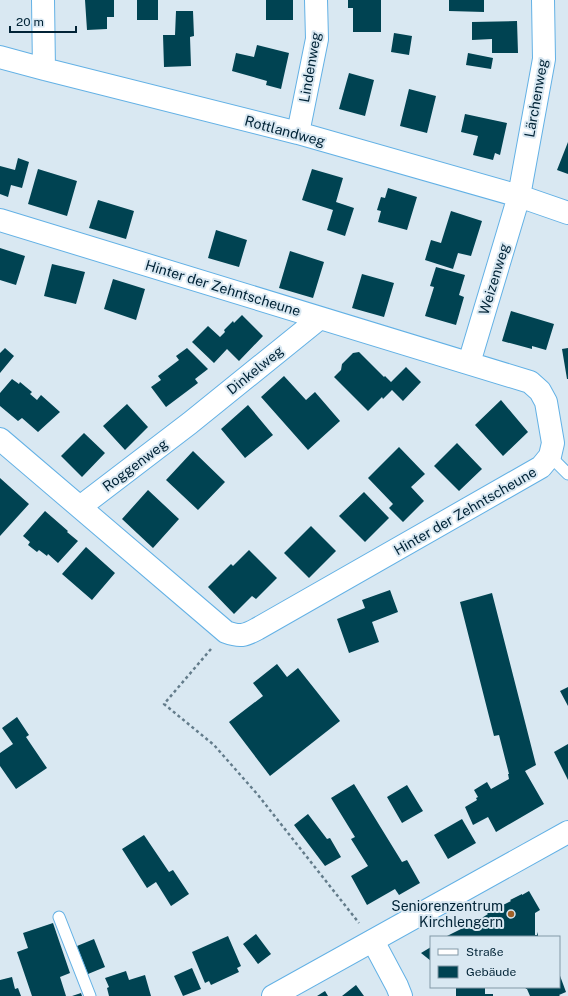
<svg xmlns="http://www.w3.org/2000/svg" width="568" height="996" viewBox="0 0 568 996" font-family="'Public Sans',sans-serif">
	<rect width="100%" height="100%" fill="#d9e8f2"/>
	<path fill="#004352" d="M 85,0 L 114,0 L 114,17 L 107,17 L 107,29 L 87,30 Z
		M 137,0 L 158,0 L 158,20 L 137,20 Z
		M 266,0 L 293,0 L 293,20 L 266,20 Z
		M 348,0 L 381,0 L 381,32 L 353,32 L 353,8 L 348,8 Z
		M 449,0 L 484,0 L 484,12 L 449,11 Z
		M 176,11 L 193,11 L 194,36 L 190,37 L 191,66 L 164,67 L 163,35 L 175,35 Z
		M 517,21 L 518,53 L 492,53 L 492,39 L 472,40 L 472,22 Z
		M 394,33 L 412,36 L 409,55 L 391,52 Z
		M 257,45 L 289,53 L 281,89 L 266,85 L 267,81 L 232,71 L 236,53 L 254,57 Z
		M 468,53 L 493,58 L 491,69 L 466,65 Z
		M 349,73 L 374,80 L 365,116 L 339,109 Z
		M 409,89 L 436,96 L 427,133 L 400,126 Z
		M 465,114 L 507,123 L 500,155 L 495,153 L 493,160 L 473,155 L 478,136 L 461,132 Z
		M 568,142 L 568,174 L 557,170 Z
		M 18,158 L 29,162 L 22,188 L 11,185 L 8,197 L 0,194 L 0,166 L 15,170 Z
		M 38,169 L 77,181 L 67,216 L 28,204 Z
		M 312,169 L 343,178 L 336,202 L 354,208 L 345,236 L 327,230 L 333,210 L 302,200 Z
		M 388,188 L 417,197 L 407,230 L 378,222 L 381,211 L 377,210 L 381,197 L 385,198 Z
		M 98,200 L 134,211 L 126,239 L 89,228 Z
		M 451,211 L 482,221 L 471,256 L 458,253 L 453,269 L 425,260 L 431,240 L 441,243 Z
		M 216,230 L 247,240 L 239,267 L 208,258 Z
		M 0,248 L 25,256 L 16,285 L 0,280 Z
		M 290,251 L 324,262 L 313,298 L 279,288 Z
		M 52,264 L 85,272 L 76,304 L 44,296 Z
		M 436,267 L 465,275 L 459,295 L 464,297 L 456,325 L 425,316 L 434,287 L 430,286 Z
		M 362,274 L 394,283 L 384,317 L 352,308 Z
		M 113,279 L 145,289 L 136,320 L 104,309 Z
		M 511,311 L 554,324 L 546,350 L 532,346 L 532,349 L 502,341 Z
		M 242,315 L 263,336 L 239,361 L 227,349 L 214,363 L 192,342 L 208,326 L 220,337 L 225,332 L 224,330 L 233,321 L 234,323 Z
		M 5,348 L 14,356 L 0,373 L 0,353 Z
		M 187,348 L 208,369 L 195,379 L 198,383 L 166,407 L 151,387 L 161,380 L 158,376 L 179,360 L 176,356 Z
		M 568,348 L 568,379 L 567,379 L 562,349 Z
		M 359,352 L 384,377 L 385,376 L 391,382 L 406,367 L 421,382 L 403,401 L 392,390 L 383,399 L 382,397 L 368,411 L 334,377 L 341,370 L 342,364 L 353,353 Z
		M 284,376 L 306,400 L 315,392 L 340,421 L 308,450 L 261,397 Z
		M 12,379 L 19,384 L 20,382 L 32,392 L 30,394 L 37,400 L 41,395 L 60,412 L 38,432 L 22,418 L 18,421 L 0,406 L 0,393 Z
		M 501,400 L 528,432 L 503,456 L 475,425 Z
		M 127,404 L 148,427 L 125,450 L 103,426 Z
		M 248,405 L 273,435 L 245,458 L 221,429 Z
		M 84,433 L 105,453 L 82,477 L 61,456 Z
		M 457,443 L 482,469 L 459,491 L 434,466 Z
		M 399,447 L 425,474 L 411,487 L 424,501 L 403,522 L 389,508 L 393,504 L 368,478 Z
		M 193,451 L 225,482 L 198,510 L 166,480 Z
		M 0,478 L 29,504 L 0,536 Z
		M 148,490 L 179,519 L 153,548 L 122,519 Z
		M 364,492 L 389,518 L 365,542 L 339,516 Z
		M 45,511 L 68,531 L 67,532 L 78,541 L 58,563 L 48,554 L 47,556 L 39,550 L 37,552 L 28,545 L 30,542 L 23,536 Z
		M 311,526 L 336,551 L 309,578 L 284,553 Z
		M 86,547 L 115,573 L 92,600 L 62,574 Z
		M 249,550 L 277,578 L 256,599 L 252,596 L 234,614 L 208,587 L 231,564 L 233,566 Z
		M 390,590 L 398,612 L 372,622 L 379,642 L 349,653 L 337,619 L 365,608 L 362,600 Z
		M 492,593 L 536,765 L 525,771 L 544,804 L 496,832 L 488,817 L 473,825 L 465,807 L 477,800 L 476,798 L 478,797 L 474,790 L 487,782 L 491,789 L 509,779 L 508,774 L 509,774 L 499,735 L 494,736 L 460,602 Z
		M 277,664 L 287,677 L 298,668 L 340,721 L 270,776 L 229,722 L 263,696 L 253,683 Z
		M 568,687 L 568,706 L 560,691 Z
		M 17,717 L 29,735 L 26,737 L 47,768 L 16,789 L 0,766 L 0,753 L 13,744 L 2,728 Z
		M 568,744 L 568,780 L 554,752 Z
		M 354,784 L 402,862 L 407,860 L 420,883 L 399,895 L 395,889 L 367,905 L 351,876 L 368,866 L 351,839 L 355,837 L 331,798 Z
		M 407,785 L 423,811 L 402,823 L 387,797 Z
		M 308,814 L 327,839 L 330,838 L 341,857 L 325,866 L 294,825 Z
		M 462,819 L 476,843 L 448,859 L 434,835 Z
		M 144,835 L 169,872 L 173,870 L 189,894 L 171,906 L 156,882 L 147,888 L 122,849 Z
		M 529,891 L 540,910 L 535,913 L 535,935 L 537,935 L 538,932 L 538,937 L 445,937 L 465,927 L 464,926 L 476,920 L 477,921 L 488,914 L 487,913 L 511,901 L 510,900 L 522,894 L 522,895 Z
		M 53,923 L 70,973 L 60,977 L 66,996 L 32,996 L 17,952 L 28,948 L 23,933 Z
		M 256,934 L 271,954 L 258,964 L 243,944 Z
		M 228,936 L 241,966 L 237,968 L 239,972 L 211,985 L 209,981 L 205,983 L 192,952 Z
		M 94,939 L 105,967 L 88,974 L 77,946 Z
		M 431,947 L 431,961 L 421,953 Z
		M 192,968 L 201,989 L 183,996 L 174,976 Z
		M 126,971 L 129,980 L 145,975 L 151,996 L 109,996 L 107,988 L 109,987 L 105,978 Z
		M 559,973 L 566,992 L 559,995 L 560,996 L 530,996 L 527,989 L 526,989 L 525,987 L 559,987 Z
		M 12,977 L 15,989 L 18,988 L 21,996 L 0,996 L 0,980 Z
		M 356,985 L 364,996 L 342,996 Z
		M 456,987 L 485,987 L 485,994 L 493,994 L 493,996 L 456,996 Z
		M 325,991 L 328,996 L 317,996 Z
		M 81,993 L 82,996 L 72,996 Z"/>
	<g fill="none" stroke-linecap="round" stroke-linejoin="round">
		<g stroke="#63b1e5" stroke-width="13">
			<path id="lane" d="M 550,456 L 568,474
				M 59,917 L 90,996"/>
		</g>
		<g stroke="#63b1e5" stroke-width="24">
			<path id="street" d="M 43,0 L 44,69
				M 0,57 L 44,69 L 298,133 L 519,196 L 568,213
				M 298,133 L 317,39 L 316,0
				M 0,220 L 530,382 L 540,391 L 546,402 L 553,443 L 550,456 L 541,467 L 257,629 C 244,636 240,637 226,632 L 0,439
				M 469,363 L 519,196 L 544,59 L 543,0
				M 80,507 L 190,423 L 320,318
				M 373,941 L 397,986 L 401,996"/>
		</g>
		<g stroke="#63b1e5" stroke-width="24">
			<path id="secondary" d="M 273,996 L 568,832"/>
		</g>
		<path stroke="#637c8b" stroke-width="2.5" stroke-dasharray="3 3" stroke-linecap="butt" d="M 211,649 L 164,704 L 214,745 L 258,795 L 359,923"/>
		<use href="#lane" stroke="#fff" stroke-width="11"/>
		<use href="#street" stroke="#fff" stroke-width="22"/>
		<use href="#secondary" stroke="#fff" stroke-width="22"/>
	</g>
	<circle fill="#a16229" stroke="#d9e8f2" stroke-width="1.5" cx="511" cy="914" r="4"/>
	<g text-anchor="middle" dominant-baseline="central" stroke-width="4" stroke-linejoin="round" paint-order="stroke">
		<g font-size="14" fill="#012336" stroke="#d9e8f2">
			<text transform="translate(310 67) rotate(-80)">Lindenweg</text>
			<text transform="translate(536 98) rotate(-80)">Lärchenweg</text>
			<text transform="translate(285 131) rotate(15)">Rottlandweg</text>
			<text transform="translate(494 279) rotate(-73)">Weizenweg</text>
			<text transform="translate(223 288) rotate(17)">Hinter der Zehntscheune</text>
			<text transform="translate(255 370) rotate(-39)">Dinkelweg</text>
			<text transform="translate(135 465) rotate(-37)">Roggenweg</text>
			<text transform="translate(465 511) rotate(-30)">Hinter der Zehntscheune</text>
		</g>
		<g font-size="14" fill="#012336" stroke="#d9e8f2" text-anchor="end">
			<text x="503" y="906">Seniorenzentrum<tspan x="503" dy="16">Kirchlengern</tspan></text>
		</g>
	</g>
	<rect x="430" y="936" width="130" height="52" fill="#d9e8f2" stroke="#8399a7"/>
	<rect x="438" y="949" width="20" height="6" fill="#ffffff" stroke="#8399a7"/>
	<text x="466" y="956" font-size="12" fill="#012336">Straße</text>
	<rect x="438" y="966" width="20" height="12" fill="#004352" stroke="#8399a7"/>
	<text x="466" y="976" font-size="12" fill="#012336">Gebäude</text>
	<path d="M10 26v6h66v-6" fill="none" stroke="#012336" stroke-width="2"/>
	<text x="16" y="26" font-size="12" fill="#012336" stroke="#d9e8f2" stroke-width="3" paint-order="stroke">20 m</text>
</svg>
